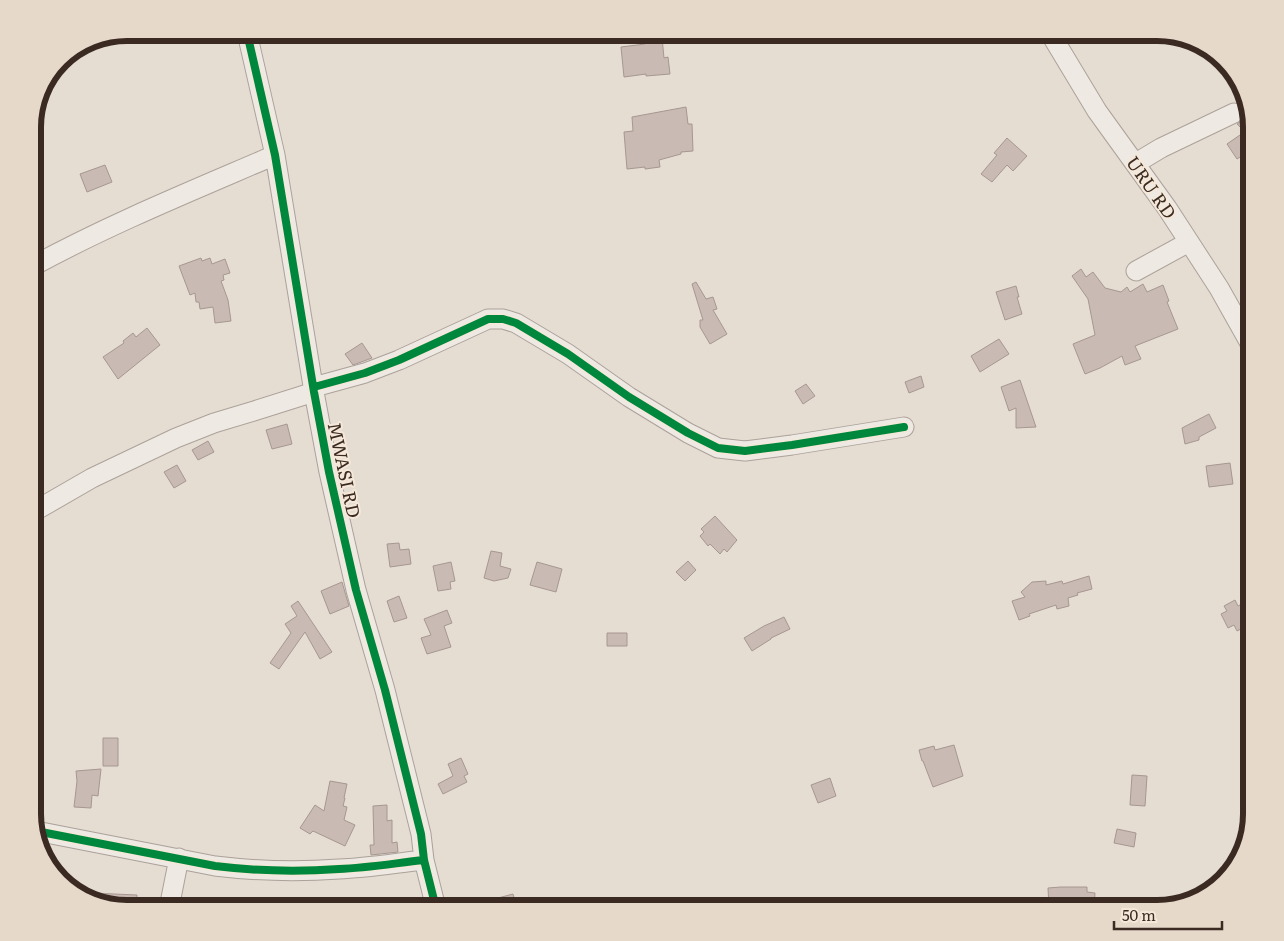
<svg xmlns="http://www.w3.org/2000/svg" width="1284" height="941" viewBox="0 0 1284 941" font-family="Literata,serif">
	<rect width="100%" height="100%" fill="#e5dcd2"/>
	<path fill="#c9bab3" stroke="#a69891" d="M 662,38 L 664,58 L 668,57 L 670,74 L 646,76 L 646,74 L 624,77 L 621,47 L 645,44 L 644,41 Z
		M 686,107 L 688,124 L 692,124 L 693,151 L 681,152 L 681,154 L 659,160 L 660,167 L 645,169 L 645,167 L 627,169 L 624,132 L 633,131 L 632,117 Z
		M 1245,114 L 1250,118 L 1252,127 L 1252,139 L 1237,124 L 1243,120 Z
		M 1240,135 L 1250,151 L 1237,159 L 1227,144 Z
		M 1007,138 L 1027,156 L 1013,171 L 1007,165 L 992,182 L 981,174 L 997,155 L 994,153 Z
		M 105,165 L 112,182 L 87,192 L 80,174 Z
		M 201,258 L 202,261 L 210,258 L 212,264 L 225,259 L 230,273 L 223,275 L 224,280 L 221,281 L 228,300 L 231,321 L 215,323 L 213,307 L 200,309 L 199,302 L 196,302 L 195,293 L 190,295 L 179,266 Z
		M 1081,269 L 1086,277 L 1093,272 L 1105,288 L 1121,292 L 1127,287 L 1130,292 L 1143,284 L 1147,292 L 1163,285 L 1169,301 L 1167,302 L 1178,329 L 1135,346 L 1141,359 L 1125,365 L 1122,356 L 1100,368 L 1085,374 L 1073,344 L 1095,335 L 1088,299 L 1072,276 Z
		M 696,282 L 706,299 L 713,297 L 717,309 L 713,310 L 727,334 L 710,344 L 700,327 L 700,320 L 703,320 L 692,284 Z
		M 1016,286 L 1019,297 L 1017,297 L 1022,314 L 1005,320 L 996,292 Z
		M 147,328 L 160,345 L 118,379 L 103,357 L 124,343 L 123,341 L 133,333 L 136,337 Z
		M 999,339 L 1009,354 L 980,372 L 971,356 Z
		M 362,343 L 372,358 L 353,365 L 345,354 Z
		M 921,376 L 924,387 L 909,393 L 905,382 Z
		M 1020,380 L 1036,427 L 1016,428 L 1016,408 L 1009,411 L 1001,387 Z
		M 806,384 L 815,396 L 803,404 L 795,391 Z
		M 1209,414 L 1216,428 L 1199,437 L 1199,440 L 1185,444 L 1182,428 Z
		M 287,424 L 292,444 L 272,449 L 266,430 Z
		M 208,441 L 214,452 L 198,460 L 192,450 Z
		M 1230,463 L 1233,484 L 1209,487 L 1206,466 Z
		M 177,465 L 186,481 L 174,488 L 164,472 Z
		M 715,516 L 737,540 L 727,552 L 724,549 L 720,554 L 710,544 L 708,546 L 700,536 L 704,532 L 701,529 Z
		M 399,543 L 400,550 L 409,549 L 411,564 L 390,567 L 387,544 Z
		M 491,551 L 502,553 L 500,566 L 511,569 L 508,578 L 494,581 L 484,578 Z
		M 688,561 L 696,570 L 685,581 L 676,572 Z
		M 451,562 L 455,581 L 450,582 L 451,589 L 438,591 L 433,566 Z
		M 537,562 L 562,569 L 556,592 L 530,585 Z
		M 1089,576 L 1092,589 L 1077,593 L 1078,595 L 1068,598 L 1069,606 L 1057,609 L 1056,605 L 1029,614 L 1030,616 L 1019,620 L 1012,601 L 1025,597 L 1021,592 L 1032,582 L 1046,581 L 1046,585 L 1062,581 L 1063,584 Z
		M 342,582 L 349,606 L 330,614 L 321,591 Z
		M 399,596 L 407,618 L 394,622 L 387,601 Z
		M 1235,600 L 1238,606 L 1244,603 L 1251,616 L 1246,619 L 1249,625 L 1237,631 L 1234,625 L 1228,628 L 1221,614 L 1227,611 L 1224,606 Z
		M 298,601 L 332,652 L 320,659 L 305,632 L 279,669 L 270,663 L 291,633 L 285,624 L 297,616 L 291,606 Z
		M 447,610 L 452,623 L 444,626 L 451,647 L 427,654 L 421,638 L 431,635 L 424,619 Z
		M 784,617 L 790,629 L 771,638 L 771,639 L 752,651 L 744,638 L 764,626 Z
		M 607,633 L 627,633 L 627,646 L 607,646 Z
		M 103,738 L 118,738 L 118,766 L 103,766 Z
		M 954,745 L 963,776 L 933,787 L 923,761 L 922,761 L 919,750 L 934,746 L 935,750 Z
		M 461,758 L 468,774 L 464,776 L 467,782 L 443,794 L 438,784 L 453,776 L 448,764 Z
		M 101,769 L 98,796 L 92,795 L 91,808 L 74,807 L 77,781 L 76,771 Z
		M 1132,775 L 1147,776 L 1145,806 L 1130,805 Z
		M 830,778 L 836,796 L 818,803 L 811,785 Z
		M 330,781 L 347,784 L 344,798 L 345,798 L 343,806 L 347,807 L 344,820 L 355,825 L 345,846 L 313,831 L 310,834 L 300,828 L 315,805 L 324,811 Z
		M 387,805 L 387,821 L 392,820 L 392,843 L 397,842 L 398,852 L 371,855 L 370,845 L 374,845 L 373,806 Z
		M 1117,829 L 1136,833 L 1134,847 L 1114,843 Z
		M 1061,887 L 1087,887 L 1087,892 L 1095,893 L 1094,908 L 1065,908 L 1065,906 L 1049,907 L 1048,888 Z
		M 92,893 L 137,895 L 136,908 L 127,908 L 91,896 Z
		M 513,894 L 517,908 L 500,908 L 498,898 Z"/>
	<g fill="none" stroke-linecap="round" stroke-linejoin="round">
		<g stroke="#aba29a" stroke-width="21">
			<path id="minor" d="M 247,33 L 275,155 L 314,392 L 329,472 L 356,590 L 385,690 L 421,834 L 424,860 L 436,908
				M 1050,33 L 1097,111 L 1167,208 L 1219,288 L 1251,345
				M 1136,163 L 1161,148 L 1234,113
				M 33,266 C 110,224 194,190 275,155
				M 1136,271 L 1189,242
				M 314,387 L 365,373 L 399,360 L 488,319 L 503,319 L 516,323 L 568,354 L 629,397 L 688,433 L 718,448 L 745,451 L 792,445 L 904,427
				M 33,512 L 92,478 L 176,438 L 214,423 L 254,411 L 314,392
				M 36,831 L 215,866 C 256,871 298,872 339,869 C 367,868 396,863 424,860
				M 169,908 L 179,858"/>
		</g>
		<use href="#minor" stroke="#eee9e3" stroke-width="19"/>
		<g stroke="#f5e8d9" stroke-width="11">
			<path id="cycleway" d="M 247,33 L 275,155 L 314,392 L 329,472 L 356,590 L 385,690 L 421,834 L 424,860 L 436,908
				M 314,387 L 365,373 L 399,360 L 488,319 L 503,319 L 516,323 L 568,354 L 629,397 L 688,433 L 718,448 L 745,451 L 792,445 L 904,427
				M 36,831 L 215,866 C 256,871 298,872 339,869 C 367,868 396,863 424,860"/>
		</g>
		<use href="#cycleway" stroke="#00873e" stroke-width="8"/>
	</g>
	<g text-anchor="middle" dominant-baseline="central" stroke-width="4" stroke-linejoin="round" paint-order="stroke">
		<g font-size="18" fill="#3a2a22" stroke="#f5e8d9">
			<text transform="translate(1152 187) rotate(55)">URU RD</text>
			<text transform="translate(345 470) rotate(78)">MWASI RD</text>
		</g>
	</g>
	<path d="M0 0H1284V941H0ZM127 41H1157A86 86 0 0 1 1243 127V814A86 86 0 0 1 1157 900H127A86 86 0 0 1 41 814V127A86 86 0 0 1 127 41Z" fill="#e6d9ca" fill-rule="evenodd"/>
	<path fill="none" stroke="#3a2a22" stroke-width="6" d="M127 41H1157A86 86 0 0 1 1243 127V814A86 86 0 0 1 1157 900H127A86 86 0 0 1 41 814V127A86 86 0 0 1 127 41Z"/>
	<path d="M1114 921v8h108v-8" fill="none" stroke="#3a2a22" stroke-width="2.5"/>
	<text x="1122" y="921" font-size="15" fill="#3a2a22" stroke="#f5e8d9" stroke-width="4" paint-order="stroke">50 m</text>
</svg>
